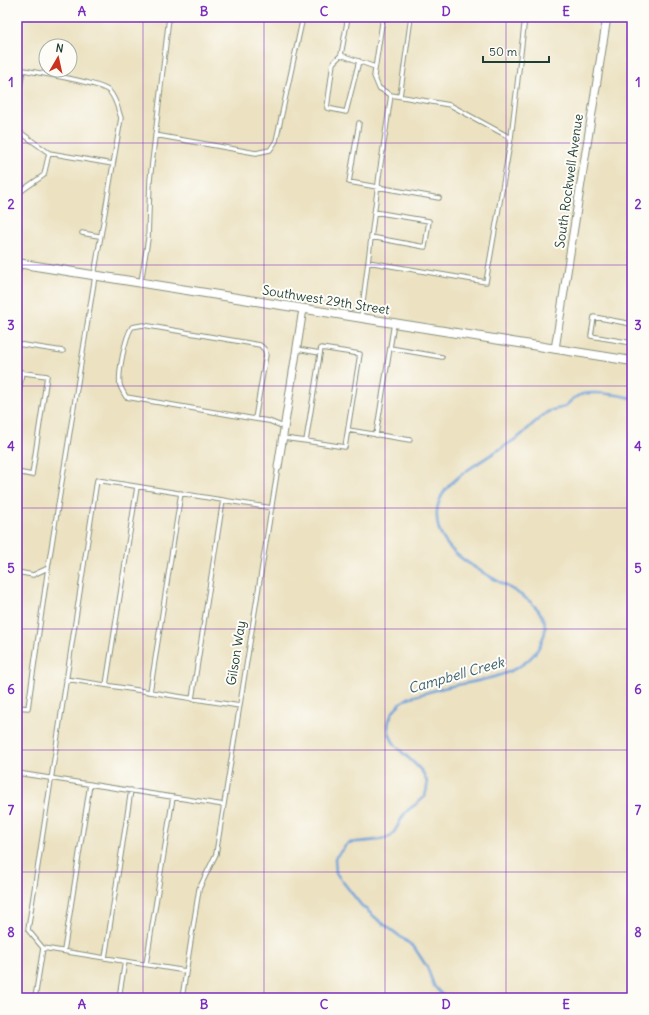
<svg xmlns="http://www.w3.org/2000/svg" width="649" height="1015" viewBox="0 0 649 1015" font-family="Delius,sans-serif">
	<rect width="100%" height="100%" fill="#fdfcf7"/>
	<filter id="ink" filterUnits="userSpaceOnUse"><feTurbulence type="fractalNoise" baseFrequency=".025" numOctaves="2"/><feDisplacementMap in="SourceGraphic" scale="8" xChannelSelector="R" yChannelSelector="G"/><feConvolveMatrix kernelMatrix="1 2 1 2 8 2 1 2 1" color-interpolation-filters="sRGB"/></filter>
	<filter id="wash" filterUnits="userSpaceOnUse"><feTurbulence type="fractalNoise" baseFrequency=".012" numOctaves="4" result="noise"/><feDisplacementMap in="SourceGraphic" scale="16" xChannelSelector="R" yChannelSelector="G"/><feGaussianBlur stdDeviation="0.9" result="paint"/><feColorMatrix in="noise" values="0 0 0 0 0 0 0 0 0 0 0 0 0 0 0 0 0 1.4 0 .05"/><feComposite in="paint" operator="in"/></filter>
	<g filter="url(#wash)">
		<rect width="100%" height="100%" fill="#ece2c2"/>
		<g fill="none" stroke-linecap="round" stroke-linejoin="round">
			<path stroke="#6fa1da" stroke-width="2.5" d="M 445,998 L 434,986 L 427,967 L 414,947 L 377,919 L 361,905 L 336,873 L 335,858 L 348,843 C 359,841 385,842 392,835 C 398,828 400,818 407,811 C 412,806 423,801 425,795 C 439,764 382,755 389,721 C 392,710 399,703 408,698 C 423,694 437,689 452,686 C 482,680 527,675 541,643 C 542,639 545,635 545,631 C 551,586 437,574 437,517 C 436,506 440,497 446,489 C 462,470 499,451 520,436 C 527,430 533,423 540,418 C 543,416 546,412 550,411 C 554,409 560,409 564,407 C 569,404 571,399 576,397 C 586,389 620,395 632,398"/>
		</g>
	</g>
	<g filter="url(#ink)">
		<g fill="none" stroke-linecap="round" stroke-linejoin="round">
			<g stroke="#86907b" stroke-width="5.5">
				<path id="service" d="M 348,17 L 341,55 L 375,67
					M 383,17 L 374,76 L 379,88 L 391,95
					M 341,55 L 333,63 L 327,108 L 346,112 L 359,61
					M 400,96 L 411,17
					M 17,103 L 23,70 C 38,73 102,82 110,92 C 116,99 118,109 121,118 L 94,276
					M 359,123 L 349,182 L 439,198
					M 17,130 L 49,153
					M 155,135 L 256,153 L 270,150 L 276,141 L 303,17
					M 17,194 L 44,175 L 49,153 L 113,164
					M 82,233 L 99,236
					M 371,237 L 425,247 L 429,221 L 374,212
					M 368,262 L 486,282 L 511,138 L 525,17
					M 17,280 L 20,264
					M 141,282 L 148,239 L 150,180 L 169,17
					M 361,317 L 379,176 L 391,95 L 450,105 L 511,138
					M 632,324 L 594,317 L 591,336 L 632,343
					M 17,344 L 63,351
					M 321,348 L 360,354 L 345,447 L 306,441 Z
					M 390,348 L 442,357
					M 297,349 L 320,353
					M 17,372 L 47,376 L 32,475 L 17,472
					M 17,405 L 22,372
					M 255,419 L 266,355 L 265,350 L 260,345 L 143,325 L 132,327 C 125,337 118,373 120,385 C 121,389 124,393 126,397 L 255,419 L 269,421 L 284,427
					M 348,430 L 410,440
					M 376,435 L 394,323
					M 283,438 L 306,441
					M 17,572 L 33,575 L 48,568
					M 66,679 L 240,706
					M 106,685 L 137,487
					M 150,692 L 181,493
					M 192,699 L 223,500
					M 17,707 L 28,708 L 48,568 L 95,276
					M 17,773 L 224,805
					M 43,948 L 28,930 L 97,480 L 272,508
					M 64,951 L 90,784
					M 105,958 L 131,790
					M 146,964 L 173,797
					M 35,998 L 43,948 L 186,971
					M 119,998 L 125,961
					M 182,998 L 199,889 L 216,854 L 278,467"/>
			</g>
			<g stroke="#86907b" stroke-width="9">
				<path id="minor" d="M 555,349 L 607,17
					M 278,467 L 303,309"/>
			</g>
			<g stroke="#86907b" stroke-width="10">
				<path id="tertiary" d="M 17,263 L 632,361"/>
			</g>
			<use href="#service" stroke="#fff" stroke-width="3.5"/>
			<use href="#minor" stroke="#fff" stroke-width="7"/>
			<use href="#tertiary" stroke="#fff" stroke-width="8"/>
		</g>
	</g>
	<path fill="none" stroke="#7b2cbf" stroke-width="1" stroke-opacity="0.55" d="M 143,17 L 143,998M 264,17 L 264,998M 385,17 L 385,998M 506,17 L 506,998M 17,143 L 632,143M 17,265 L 632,265M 17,386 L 632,386M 17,508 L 632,508M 17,629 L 632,629M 17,750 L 632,750M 17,872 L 632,872"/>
	<g text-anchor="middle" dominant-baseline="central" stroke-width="4" stroke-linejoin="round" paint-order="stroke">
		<g font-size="13" fill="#1f3d34" stroke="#fdfcf7">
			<text transform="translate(569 181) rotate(-82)">South Rockwell Avenue</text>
			<text transform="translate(326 300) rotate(9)">Southwest 29th Street</text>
			<text transform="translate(236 653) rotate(-81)">Gilson Way</text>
		</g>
		<g font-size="14" font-style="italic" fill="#3b606e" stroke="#fdfcf7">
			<text transform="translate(456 675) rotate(-16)">Campbell Creek</text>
		</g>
	</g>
	<rect width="649" height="1015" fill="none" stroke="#fdfcf7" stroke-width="44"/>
	<g transform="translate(58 58) rotate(9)"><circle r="19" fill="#fdfcf7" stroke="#a4b0a9"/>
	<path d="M0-3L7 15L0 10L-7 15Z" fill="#c8321e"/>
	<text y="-6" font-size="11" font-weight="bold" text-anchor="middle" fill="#1f3d34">N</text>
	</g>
	<path d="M483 56v6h66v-6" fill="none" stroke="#1f3d34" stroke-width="2"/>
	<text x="489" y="56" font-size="12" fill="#1f3d34" stroke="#fdfcf7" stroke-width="3" paint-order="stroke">50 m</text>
	<rect x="22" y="22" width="605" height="971" fill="none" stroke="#7b2cbf" stroke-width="1.5"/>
	<g font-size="13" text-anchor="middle" font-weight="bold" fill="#7b2cbf">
		<text x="82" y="16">A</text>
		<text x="204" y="16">B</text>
		<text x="324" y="16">C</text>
		<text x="446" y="16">D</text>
		<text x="566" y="16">E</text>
		<text x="11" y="87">1</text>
		<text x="638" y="87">1</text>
		<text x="11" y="209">2</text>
		<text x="638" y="209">2</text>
		<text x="11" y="330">3</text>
		<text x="638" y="330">3</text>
		<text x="11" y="451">4</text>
		<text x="638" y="451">4</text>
		<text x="11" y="573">5</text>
		<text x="638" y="573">5</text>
		<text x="11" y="694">6</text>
		<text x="638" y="694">6</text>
		<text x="11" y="815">7</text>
		<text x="638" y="815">7</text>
		<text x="11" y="937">8</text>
		<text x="638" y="937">8</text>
		<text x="82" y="1009">A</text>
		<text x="204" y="1009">B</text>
		<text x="324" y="1009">C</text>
		<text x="446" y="1009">D</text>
		<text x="566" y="1009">E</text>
	</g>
</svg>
